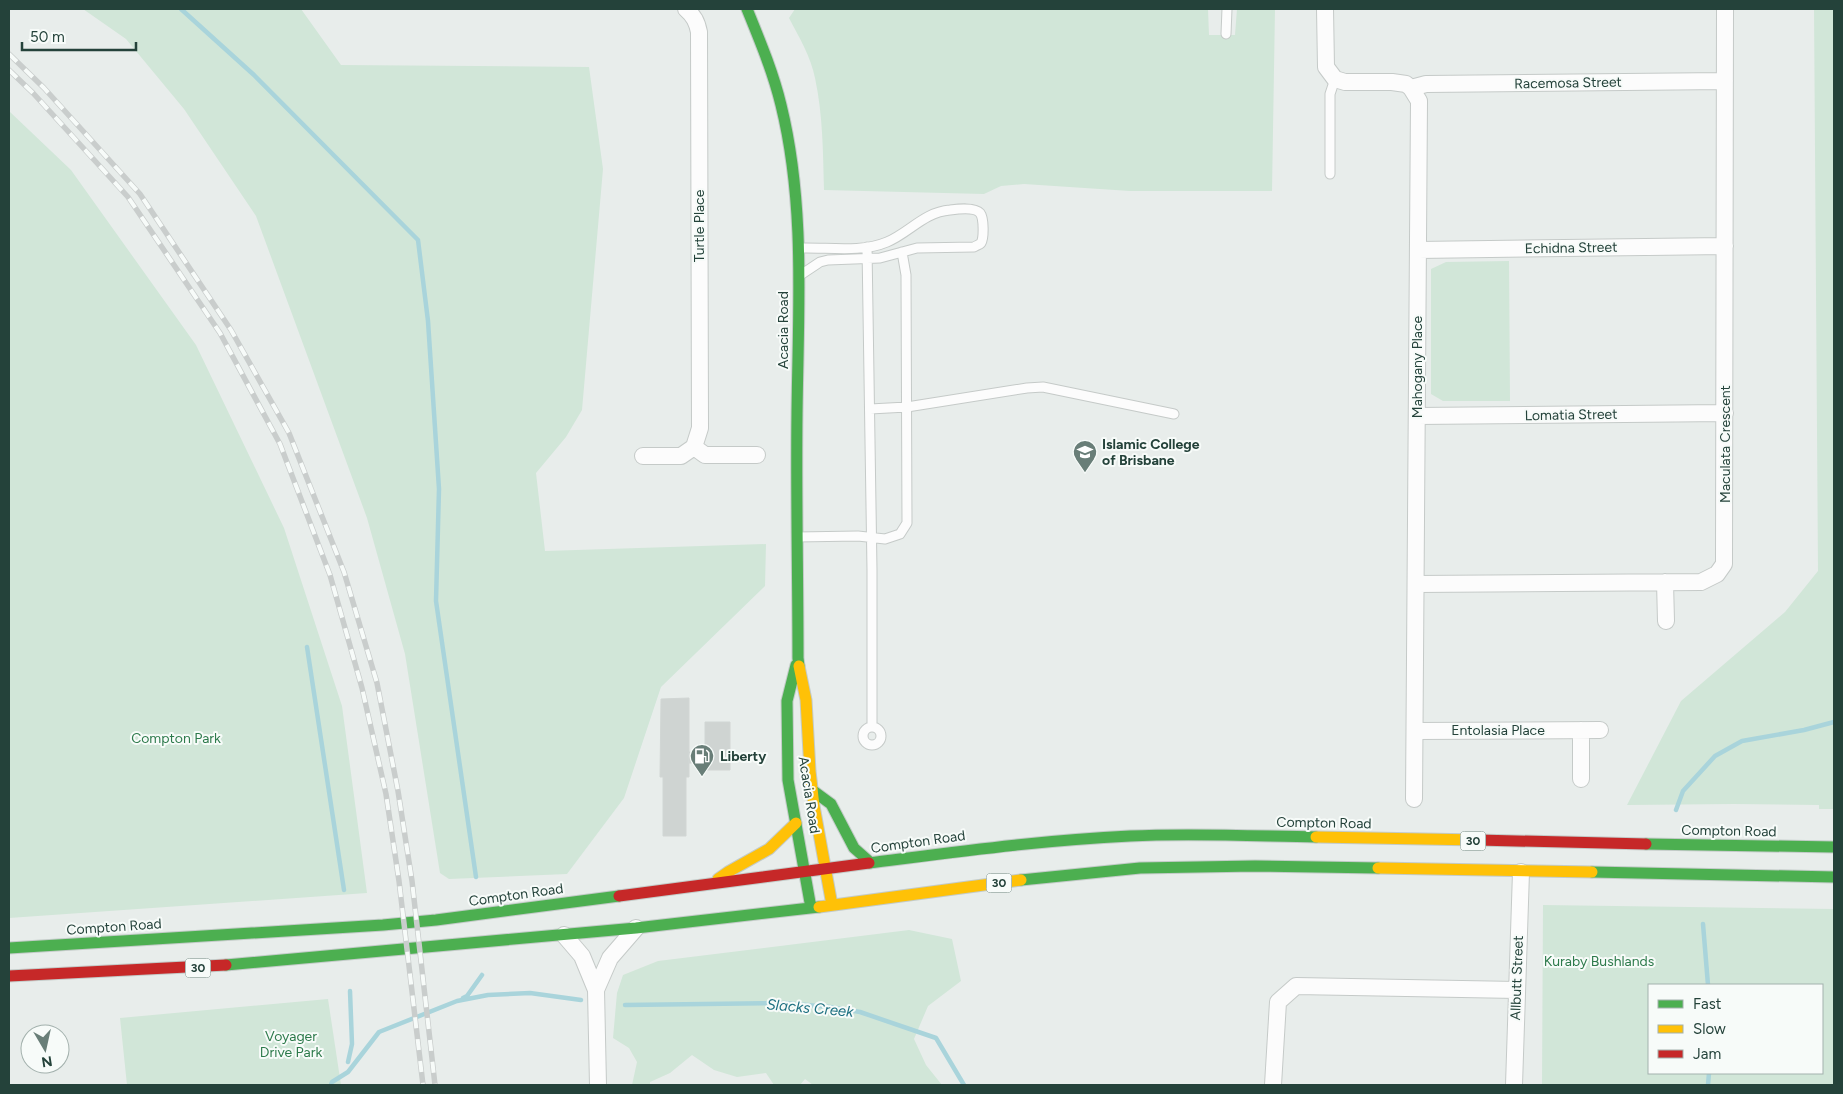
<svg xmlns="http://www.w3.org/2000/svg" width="1843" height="1094" viewBox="0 0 1843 1094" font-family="Figtree,sans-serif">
	<rect width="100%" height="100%" fill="#e8edeb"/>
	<path fill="#d1e6d8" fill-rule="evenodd" d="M 83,9 L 301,9 L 341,65 L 589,67 L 603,169 L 582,410 L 566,437 L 536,473 L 545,551 L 766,544 L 765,586 L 661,687 L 624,798 L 567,874 L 449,879 L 440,873 L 405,654 L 367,518 L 256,216 L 184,109 L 126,39 Z
		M 795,9 L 1208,9 L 1209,35 L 1235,35 L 1237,9 L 1275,9 L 1272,191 L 1130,191 L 1024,184 L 1001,186 L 984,194 L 824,190 C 823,153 823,115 815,78 C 811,57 799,37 789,18 Z
		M 1814,9 L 1834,9 L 1834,809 L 1819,809 L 1819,805 L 1734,804 L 1627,805 L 1681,701 L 1785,612 L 1818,571 Z
		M 9,111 L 71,170 L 196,345 L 284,528 L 342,706 L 367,893 L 9,918 Z
		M 1509,261 L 1510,401 L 1443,401 L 1431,394 L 1431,269 L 1446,262 Z
		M 1543,905 L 1834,909 L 1834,1085 L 1542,1085 ZM 1649,985 L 1822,985 L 1822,1073 L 1649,1073 Z
		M 909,930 L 952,939 L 961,981 L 928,1006 L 914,1039 L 926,1065 L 942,1085 L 813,1085 L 805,1079 L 800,1085 L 774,1085 L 766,1073 L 737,1077 L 714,1070 L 692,1055 L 670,1073 L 650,1082 L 650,1085 L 632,1085 L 637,1062 L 629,1048 L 613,1038 L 617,993 L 623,975 L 658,961 Z
		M 328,999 L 341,1085 L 127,1085 L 120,1018 Z"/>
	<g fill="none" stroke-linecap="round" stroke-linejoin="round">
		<path stroke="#a9d4db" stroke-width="4.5" d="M 181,9 L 254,75 L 418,240 L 428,321 L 439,489 L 436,601 L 476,877
			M 307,647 L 344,890
			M 1676,810 L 1683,791 L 1715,756 L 1742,741 L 1804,730 L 1834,722
			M 1703,924 L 1708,985
			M 463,998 L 467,996 L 482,975
			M 625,1005 L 784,1003 L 830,1007 L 860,1012 L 936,1038 L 964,1085
			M 348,1062 L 352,1044 L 350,991
			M 331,1085 L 332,1082 L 348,1072 L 379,1032 L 457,1001 L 488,995 L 530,993 L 581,1000
			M 1708,1085 L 1709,1073"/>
	</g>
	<path fill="#cfd4d2" stroke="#d1d6d4" d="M 689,698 L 689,777 L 686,777 L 686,836 L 663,836 L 663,777 L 660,777 L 661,699 Z
		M 705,722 L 730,722 L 730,770 L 705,770 L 705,763 L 689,763 L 689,752 L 705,752 Z"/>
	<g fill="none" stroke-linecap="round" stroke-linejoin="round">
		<g stroke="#c5cac8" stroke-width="11">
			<path id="lane" d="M 1226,34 L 1227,9
				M 1330,174 L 1330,94 L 1335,79
				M 867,247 L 872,570 L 872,726
				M 800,248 C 827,247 861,253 887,242 C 909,233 924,212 950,210 C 958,209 975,207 980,213 C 984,218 984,238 981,243 C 979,245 977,245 974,247 L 917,248 L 880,258 L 828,260 L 820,262 L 802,274
				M 870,409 L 907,407 L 1027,388 L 1043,387 L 1174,414
				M 797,537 L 858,536 L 885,539 L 900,534 L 907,523 L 906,275 L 902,252
				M863 736a9 9 0 1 1 18 0a9 9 0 1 1-18 0Z"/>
		</g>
		<g stroke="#c5cac8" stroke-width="18">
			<path id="street" d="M 1325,9 L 1326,67 L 1335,79 L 1345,82 L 1392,82 L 1406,84 L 1411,88 L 1419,101 L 1414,799
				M 1411,88 L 1426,84 L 1725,81
				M 1418,250 L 1725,246
				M 1417,416 L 1725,413
				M 694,447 L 705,455 L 757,455
				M 643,456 L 681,456 L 694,447 L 700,428 L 699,32 C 697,22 694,16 686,9
				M 1665,582 L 1666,621
				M 1416,584 L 1701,582 L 1717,574 L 1724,564 L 1725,9
				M 1415,731 L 1600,730
				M 1581,779 L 1581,730
				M 564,935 L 582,956 L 596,990
				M 598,1085 L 596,990 L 610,958 L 636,928
				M 1273,1085 L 1278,1002 L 1296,986 L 1517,990
				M 1514,1085 L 1521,872"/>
		</g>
		<g stroke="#c3cbc8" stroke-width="13">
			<path id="fast" d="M 747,9 C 760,41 773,72 781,105 C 806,206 798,313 797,415 C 796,496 798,577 798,658 L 799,666
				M 796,665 L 787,701 L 788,780 L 811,908
				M 812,790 L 831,804 L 854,848 L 871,863
				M 1646,844 L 1834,847
				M 869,863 C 956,852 1042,840 1130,836 C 1192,833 1254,836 1316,837
				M 1592,872 L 1834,877
				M 1021,880 L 1140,868 L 1255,866 L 1378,868
				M 9,948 L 383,925 L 436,920 L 619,896
				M 226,965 L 636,928 L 819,907"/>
		</g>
		<g stroke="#c3cbc8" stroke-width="13">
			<path id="slow" d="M 799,666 L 806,700 L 810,771 L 814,806 L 832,905
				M 1316,837 L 1478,840
				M 1378,868 L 1592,872
				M 718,879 L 728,872 L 769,849 L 796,823
				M 819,907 L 1021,880"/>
		</g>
		<g stroke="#c3cbc8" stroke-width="13">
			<path id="jam" d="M 1478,840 L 1646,844
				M 619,896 L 869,863
				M 9,976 L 226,965"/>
		</g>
		<use href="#lane" stroke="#fcfcfc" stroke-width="9"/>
		<use href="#street" stroke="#fcfcfc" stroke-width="16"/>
		<use href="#fast" stroke="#4caf50" stroke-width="11"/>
		<use href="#slow" stroke="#ffc107" stroke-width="11"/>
		<use href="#jam" stroke="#c62828" stroke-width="11"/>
		<g stroke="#c9cdcc" stroke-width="5.5">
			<path id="rail" d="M 9,54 L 44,88 L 140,194 L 231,330 L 289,433 L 344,572 L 377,683 L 398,791 L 412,881 L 435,1085
				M 9,70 L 33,93 L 128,197 L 220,333 L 280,444 L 330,575 L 362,688 L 386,794 L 399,881 L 423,1085"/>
		</g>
		<use href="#rail" stroke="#f7fbf9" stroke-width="4" stroke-dasharray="11" stroke-linecap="butt"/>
	</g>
	<defs>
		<g id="school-pin" transform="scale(1.25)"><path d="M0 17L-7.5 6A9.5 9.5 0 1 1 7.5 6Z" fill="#697e78" stroke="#f7fbf9"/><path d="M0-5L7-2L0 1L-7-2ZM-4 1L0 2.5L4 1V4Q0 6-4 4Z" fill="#fff"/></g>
		<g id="fuel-pin" transform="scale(1.25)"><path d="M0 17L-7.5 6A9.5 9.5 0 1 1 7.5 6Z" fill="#697e78" stroke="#f7fbf9"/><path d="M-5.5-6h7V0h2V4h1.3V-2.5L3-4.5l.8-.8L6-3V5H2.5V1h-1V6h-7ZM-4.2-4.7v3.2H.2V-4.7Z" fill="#fff"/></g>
	</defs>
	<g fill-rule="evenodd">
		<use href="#school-pin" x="1085" y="452"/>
		<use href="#fuel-pin" x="702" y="756"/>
	</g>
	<g text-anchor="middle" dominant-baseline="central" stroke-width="4" stroke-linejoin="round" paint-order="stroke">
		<g fill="#f7fbf9" stroke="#637a73" stroke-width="1">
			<rect x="1460.5" y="831.5" width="25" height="19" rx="4"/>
			<rect x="986.5" y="873.5" width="25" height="19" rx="4"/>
			<rect x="185.5" y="958.5" width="25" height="19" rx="4"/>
		</g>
		<g font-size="12" font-weight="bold" fill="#24423a">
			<text x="1473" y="841">30</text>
			<text x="999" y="883">30</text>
			<text x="198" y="968">30</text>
		</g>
		<g font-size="14" fill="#24423a" stroke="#f7fbf9">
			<text transform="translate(1568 83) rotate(-1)">Racemosa Street</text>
			<text transform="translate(699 226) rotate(-90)">Turtle Place</text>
			<text transform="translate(1571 248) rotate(-1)">Echidna Street</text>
			<text transform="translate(783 330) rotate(-90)">Acacia Road</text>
			<text transform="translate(1417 367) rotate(-90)">Mahogany Place</text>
			<text transform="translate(1571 415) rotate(-1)">Lomatia Street</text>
			<text transform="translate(1725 444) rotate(-90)">Maculata Crescent</text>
			<text x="1498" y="730">Entolasia Place</text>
			<text transform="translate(809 795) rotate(81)">Acacia Road</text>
			<text transform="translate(1324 823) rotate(1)">Compton Road</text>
			<text transform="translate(1729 831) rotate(1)">Compton Road</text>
			<text transform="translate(918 842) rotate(-8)">Compton Road</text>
			<text transform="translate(516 895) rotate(-8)">Compton Road</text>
			<text transform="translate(114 927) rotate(-4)">Compton Road</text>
			<text transform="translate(1517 978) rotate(-88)">Allbutt Street</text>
		</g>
		<g font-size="14" font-weight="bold" fill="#24423a" stroke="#f7fbf9" text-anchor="start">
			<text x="1102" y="444">Islamic College<tspan x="1102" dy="16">of Brisbane</tspan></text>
			<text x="720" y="756">Liberty</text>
		</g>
		<g font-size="14" fill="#2d7a4b" stroke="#f7fbf9">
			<text x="176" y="738">Compton Park</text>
			<text x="1599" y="961">Kuraby Bushlands</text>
			<text x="291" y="1036">Voyager<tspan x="291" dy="16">Drive Park</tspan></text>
		</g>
		<g font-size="15" font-style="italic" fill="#1c6f80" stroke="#f7fbf9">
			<text transform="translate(810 1008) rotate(5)">Slacks Creek</text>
		</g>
	</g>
	<rect width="1843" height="1094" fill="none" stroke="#24423a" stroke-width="20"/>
	<rect x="1648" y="984" width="175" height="90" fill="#f7fbf9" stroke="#a3b1ad"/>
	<rect x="1658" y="1000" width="25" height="8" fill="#4caf50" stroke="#a3b1ad"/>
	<text x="1693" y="1009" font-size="15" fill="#24423a">Fast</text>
	<rect x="1658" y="1025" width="25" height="8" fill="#ffc107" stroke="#a3b1ad"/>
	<text x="1693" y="1034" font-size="15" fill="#24423a">Slow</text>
	<rect x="1658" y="1050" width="25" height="8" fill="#c62828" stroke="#a3b1ad"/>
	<text x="1693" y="1059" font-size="15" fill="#24423a">Jam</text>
	<g transform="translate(45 1049) rotate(171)"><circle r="24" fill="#f7fbf9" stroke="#a3b1ad"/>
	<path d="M0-4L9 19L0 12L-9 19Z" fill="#697e78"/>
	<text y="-8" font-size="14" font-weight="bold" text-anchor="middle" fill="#24423a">N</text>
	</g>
	<path d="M22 42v8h114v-8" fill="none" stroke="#24423a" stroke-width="2.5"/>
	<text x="30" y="42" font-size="15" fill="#24423a" stroke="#f7fbf9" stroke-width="4" paint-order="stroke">50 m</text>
</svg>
